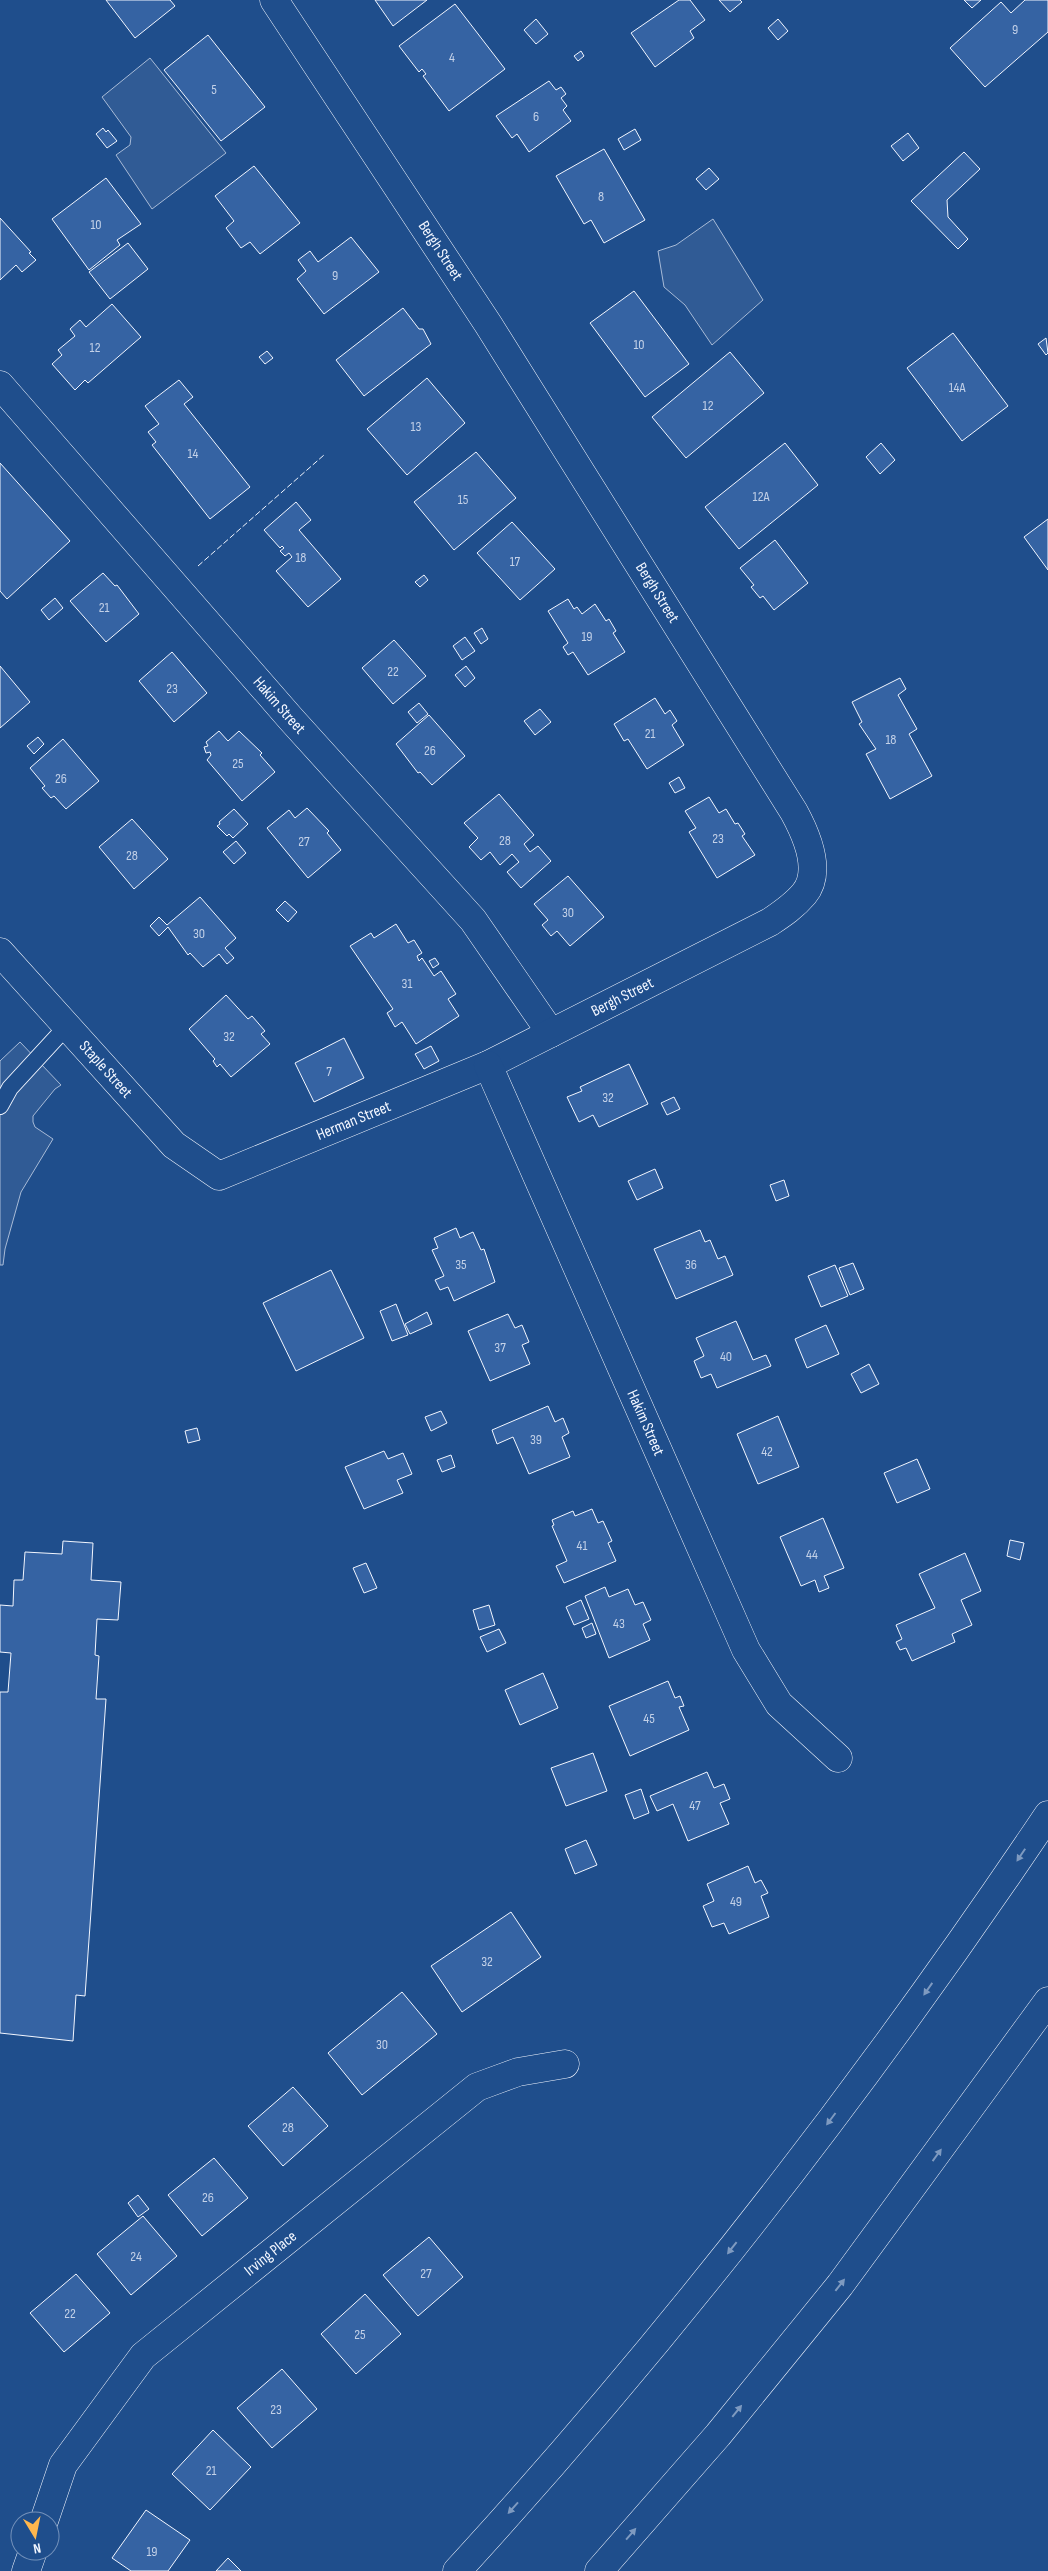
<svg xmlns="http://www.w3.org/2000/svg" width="1048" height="2571" viewBox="0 0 1048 2571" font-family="'Sofia Sans Condensed',sans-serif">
	<rect width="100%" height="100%" fill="#1f4e8c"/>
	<path fill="#305b95" stroke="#a8bbd7" d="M 150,58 L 226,153 L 152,209 L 116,155 L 130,145 L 131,137 L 102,97 Z
		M 713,219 L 763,300 L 712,345 L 685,305 L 664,287 L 658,251 L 676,245 Z
		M 20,1042 L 61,1085 L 55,1089 L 33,1116 L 33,1122 L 35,1127 L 53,1139 L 21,1192 L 5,1249 L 3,1265 L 0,1265 L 0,1061 Z"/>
	<path fill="#3563a3" stroke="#f2f6ff" d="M 106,0 L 170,0 L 175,6 L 135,38 Z
		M 375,0 L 427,0 L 393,26 Z
		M 679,0 L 690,0 L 705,20 L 690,31 L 694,38 L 655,67 L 631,33 Z
		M 719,0 L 740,0 L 742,2 L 730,12 Z
		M 964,0 L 981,0 L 972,8 Z
		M 1025,0 L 1048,0 L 1048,32 L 985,87 L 950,48 L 1001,2 L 1011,13 Z
		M 455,4 L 505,69 L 449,111 L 423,76 L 426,74 L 422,69 L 419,72 L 399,46 Z
		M 536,19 L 548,34 L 536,44 L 524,30 Z
		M 778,19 L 788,31 L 778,40 L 768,28 Z
		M 208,35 L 265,107 L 221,141 L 164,70 Z
		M 581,51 L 584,56 L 578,61 L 574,56 Z
		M 549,81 L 556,90 L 561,87 L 566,94 L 561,98 L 567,106 L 563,110 L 571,121 L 529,152 L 517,134 L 512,138 L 496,116 Z
		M 103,128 L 106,132 L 108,130 L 117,141 L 107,148 L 96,134 Z
		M 635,129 L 641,140 L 624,150 L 618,139 Z
		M 908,133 L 919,148 L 903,161 L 891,146 Z
		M 604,149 L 645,220 L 604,243 L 591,220 L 584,224 L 556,176 Z
		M 964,152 L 980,169 L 947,200 L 948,217 L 968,239 L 958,249 L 911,201 Z
		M 254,166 L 300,223 L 260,254 L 250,242 L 241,248 L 226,228 L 234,221 L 215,196 Z
		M 709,168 L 719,179 L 706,190 L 696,179 Z
		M 106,178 L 141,224 L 117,240 L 120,245 L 89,270 L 52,219 Z
		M 0,218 L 31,252 L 29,253 L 36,260 L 22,272 L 16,265 L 0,280 Z
		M 351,237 L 379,272 L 324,314 L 297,279 L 306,271 L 298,260 L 310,251 L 318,262 Z
		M 128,243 L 148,269 L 110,299 L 89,272 Z
		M 634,291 L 689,364 L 645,397 L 590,323 Z
		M 112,304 L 141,337 L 88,383 L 85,380 L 75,390 L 52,364 L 62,355 L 58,350 L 75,336 L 70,329 L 80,320 L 86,327 Z
		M 403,308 L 419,329 L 423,329 L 431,344 L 364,396 L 336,360 Z
		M 953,333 L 1008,406 L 962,441 L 907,368 Z
		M 1046,338 L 1048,353 L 1046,355 L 1038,344 Z
		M 267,351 L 273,358 L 265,364 L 259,357 Z
		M 730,352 L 764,393 L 686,458 L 652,417 Z
		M 427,378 L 465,423 L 407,475 L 367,429 Z
		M 179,380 L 193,397 L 184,404 L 250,487 L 210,519 L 152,445 L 156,442 L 148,432 L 159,424 L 145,406 Z
		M 785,443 L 818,485 L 739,549 L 705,507 Z
		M 881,443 L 895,460 L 880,474 L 866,457 Z
		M 476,452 L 516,498 L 454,550 L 414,502 Z
		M 0,463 L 70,541 L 7,599 L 0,591 Z
		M 296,502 L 311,520 L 299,530 L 341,579 L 308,607 L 276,571 L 292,557 L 289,553 L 285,556 L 280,551 L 284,548 L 282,546 L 280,548 L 264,530 Z
		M 1048,519 L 1048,570 L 1024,537 Z
		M 512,522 L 555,569 L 520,600 L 477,553 Z
		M 775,540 L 808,583 L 774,610 L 763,596 L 760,598 L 751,587 L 754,585 L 740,568 Z
		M 103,573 L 115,586 L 117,585 L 139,614 L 106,642 L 70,601 Z
		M 424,575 L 428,580 L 420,587 L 415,582 Z
		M 55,598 L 63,608 L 49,620 L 41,610 Z
		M 568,599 L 574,609 L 577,607 L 582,614 L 595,604 L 606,621 L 609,619 L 616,631 L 613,633 L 625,652 L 588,675 L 573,652 L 568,655 L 563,647 L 568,643 L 548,611 Z
		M 482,628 L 488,639 L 481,644 L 474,633 Z
		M 465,637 L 475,651 L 462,660 L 453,646 Z
		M 394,640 L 426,676 L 393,704 L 362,668 Z
		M 172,652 L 207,693 L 174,722 L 139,681 Z
		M 0,666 L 30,702 L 0,728 Z
		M 466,666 L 475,678 L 465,687 L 455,675 Z
		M 900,678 L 906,689 L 898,695 L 917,729 L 909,734 L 932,776 L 890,799 L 866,754 L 876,749 L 859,724 L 862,722 L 852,702 Z
		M 655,698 L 665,714 L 670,710 L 677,721 L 672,725 L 684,745 L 647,769 L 628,739 L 624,741 L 614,724 Z
		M 419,703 L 428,714 L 417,723 L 408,712 Z
		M 540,709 L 551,722 L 535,735 L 524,721 Z
		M 429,715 L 465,756 L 432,785 L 420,772 L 418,773 L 396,744 Z
		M 219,731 L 228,741 L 239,731 L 262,753 L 260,755 L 275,772 L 242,801 L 207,760 L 211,755 L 210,752 L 206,753 L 204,747 L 208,746 L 206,742 Z
		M 38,737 L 44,744 L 34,754 L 27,746 Z
		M 63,739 L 99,781 L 66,809 L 54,796 L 51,798 L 42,788 L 45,786 L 30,768 Z
		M 679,777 L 685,788 L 675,793 L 669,783 Z
		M 499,794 L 534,835 L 524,844 L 530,852 L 538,846 L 551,861 L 521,888 L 507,872 L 519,862 L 512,854 L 500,865 L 490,852 L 481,860 L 469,847 L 478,838 L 464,823 Z
		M 709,797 L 719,813 L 726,809 L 735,824 L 738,823 L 745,834 L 742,836 L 755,855 L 717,878 L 689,832 L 696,828 L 685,811 Z
		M 307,808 L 329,831 L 327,833 L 341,850 L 308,878 L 267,828 L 289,810 L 295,818 Z
		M 234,809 L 248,824 L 233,838 L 229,834 L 227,836 L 217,826 L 220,824 L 219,822 Z
		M 132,819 L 168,859 L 134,889 L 99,847 Z
		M 236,841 L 246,853 L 234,864 L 223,852 Z
		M 568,876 L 604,917 L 570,946 L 557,931 L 551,936 L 542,925 L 548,920 L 534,904 Z
		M 200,897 L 236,938 L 225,948 L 234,958 L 227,964 L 219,954 L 203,967 L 190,953 L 188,955 L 168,927 L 159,936 L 150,926 L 159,917 L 167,925 Z
		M 285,901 L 297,912 L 288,922 L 276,910 Z
		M 396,924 L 408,943 L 414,940 L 422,953 L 417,956 L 419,961 L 422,958 L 434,976 L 441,971 L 456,994 L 448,999 L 459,1016 L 416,1044 L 402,1022 L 395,1027 L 387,1013 L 393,1009 L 350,946 L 371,933 L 374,938 Z
		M 435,958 L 439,964 L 433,968 L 429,961 Z
		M 226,995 L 248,1019 L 252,1016 L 265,1031 L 261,1034 L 270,1044 L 231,1077 L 220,1064 L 217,1067 L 213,1061 L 215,1059 L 189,1029 Z
		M 344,1038 L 364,1078 L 314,1102 L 295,1063 Z
		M 431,1046 L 439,1061 L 424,1069 L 415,1054 Z
		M 629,1064 L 648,1104 L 599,1127 L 593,1115 L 579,1122 L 567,1097 L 582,1091 L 580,1087 Z
		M 674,1097 L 680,1109 L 667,1115 L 661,1103 Z
		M 655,1169 L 663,1188 L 637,1200 L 628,1181 Z
		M 784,1180 L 789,1196 L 776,1201 L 770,1185 Z
		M 456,1228 L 460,1238 L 473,1232 L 481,1250 L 484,1249 L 495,1282 L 454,1301 L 448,1287 L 440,1290 L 435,1280 L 444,1276 L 432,1250 L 438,1248 L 434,1238 Z
		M 700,1230 L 705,1242 L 710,1240 L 718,1259 L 725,1256 L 733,1275 L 676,1299 L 654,1249 Z
		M 853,1263 L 864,1289 L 850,1295 L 839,1268 Z
		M 835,1265 L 848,1296 L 821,1307 L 808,1276 Z
		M 331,1270 L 364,1338 L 296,1371 L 263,1303 Z
		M 396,1304 L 408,1335 L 392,1341 L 380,1311 Z
		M 427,1312 L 432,1324 L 410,1334 L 405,1324 Z
		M 508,1314 L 515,1328 L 522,1325 L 529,1342 L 522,1345 L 530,1364 L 490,1381 L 468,1331 Z
		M 736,1321 L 753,1360 L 766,1355 L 771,1366 L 717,1388 L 711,1374 L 701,1378 L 694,1361 L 704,1356 L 696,1338 Z
		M 826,1325 L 839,1354 L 807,1368 L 795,1339 Z
		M 869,1364 L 879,1384 L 861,1393 L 851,1374 Z
		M 548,1406 L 555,1422 L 563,1418 L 569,1433 L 562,1437 L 570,1457 L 529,1474 L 513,1437 L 497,1444 L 492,1430 Z
		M 441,1411 L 447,1423 L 431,1431 L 425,1417 Z
		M 778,1416 L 799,1467 L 758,1484 L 737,1434 Z
		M 197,1428 L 200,1440 L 188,1443 L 185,1431 Z
		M 384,1451 L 388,1459 L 403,1453 L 412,1474 L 397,1480 L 403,1493 L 364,1509 L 345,1467 Z
		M 451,1455 L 455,1467 L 442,1472 L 437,1460 Z
		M 917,1459 L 930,1489 L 897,1503 L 884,1473 Z
		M 592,1509 L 598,1523 L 603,1521 L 612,1541 L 608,1543 L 616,1561 L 564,1583 L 556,1566 L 567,1561 L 552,1526 L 554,1525 L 552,1520 L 573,1511 L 575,1516 Z
		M 823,1518 L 844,1568 L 824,1576 L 829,1588 L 819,1592 L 815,1580 L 801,1586 L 780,1537 Z
		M 1010,1540 L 1024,1543 L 1020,1560 L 1007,1556 Z
		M 63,1541 L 93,1543 L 91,1580 L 121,1582 L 118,1620 L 97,1619 L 95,1655 L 99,1656 L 96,1699 L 106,1699 L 85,1996 L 76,1995 L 73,2041 L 0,2033 L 0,1692 L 8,1692 L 11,1653 L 0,1652 L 0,1605 L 13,1606 L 14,1580 L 23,1580 L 25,1552 L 62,1554 Z
		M 965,1553 L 981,1591 L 961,1600 L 972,1625 L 952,1634 L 955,1642 L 912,1661 L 906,1648 L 900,1650 L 896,1642 L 902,1639 L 896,1625 L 935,1608 L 919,1574 Z
		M 366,1563 L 377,1588 L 364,1593 L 353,1568 Z
		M 605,1587 L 609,1597 L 628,1589 L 635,1605 L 643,1602 L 651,1620 L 643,1624 L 650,1640 L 609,1658 L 585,1596 Z
		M 581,1600 L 589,1619 L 574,1625 L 566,1607 Z
		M 489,1605 L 495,1625 L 479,1630 L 473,1610 Z
		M 592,1623 L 596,1634 L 586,1638 L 582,1628 Z
		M 499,1629 L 506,1643 L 487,1652 L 480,1637 Z
		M 543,1673 L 558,1708 L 520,1725 L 505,1690 Z
		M 668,1681 L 675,1698 L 680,1696 L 684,1706 L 679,1707 L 689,1730 L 630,1756 L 609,1706 Z
		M 593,1753 L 607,1791 L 566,1806 L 551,1768 Z
		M 707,1772 L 714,1788 L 724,1784 L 730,1799 L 720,1803 L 729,1824 L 688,1841 L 673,1804 L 657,1811 L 650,1796 Z
		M 641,1789 L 649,1813 L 634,1819 L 625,1795 Z
		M 586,1840 L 597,1865 L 575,1874 L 565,1849 Z
		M 748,1866 L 755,1883 L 761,1880 L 768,1893 L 761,1896 L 769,1917 L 729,1934 L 724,1923 L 712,1927 L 703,1906 L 714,1901 L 707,1884 Z
		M 511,1912 L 541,1957 L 462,2012 L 431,1966 Z
		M 402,1992 L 437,2034 L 362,2095 L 328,2053 Z
		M 293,2087 L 328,2126 L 283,2166 L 248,2126 Z
		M 214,2158 L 248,2198 L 202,2236 L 168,2195 Z
		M 138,2195 L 149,2209 L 138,2217 L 128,2203 Z
		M 143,2216 L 177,2256 L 131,2295 L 97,2254 Z
		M 429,2237 L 463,2277 L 418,2316 L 383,2275 Z
		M 76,2274 L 110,2313 L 64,2352 L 30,2313 Z
		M 365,2294 L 401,2334 L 356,2374 L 321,2334 Z
		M 282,2369 L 317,2409 L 272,2448 L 237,2408 Z
		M 213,2430 L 251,2467 L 210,2510 L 172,2474 Z
		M 146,2510 L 190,2540 L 168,2571 L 131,2571 L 112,2558 Z
		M 228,2558 L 241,2571 L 216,2571 Z"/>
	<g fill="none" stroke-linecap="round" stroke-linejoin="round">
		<g stroke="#f2f6ff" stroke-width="18">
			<path id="service" d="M 0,1106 L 10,1088 L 67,1026"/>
		</g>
		<g stroke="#f2f6ff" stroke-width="29">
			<g id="minor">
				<path id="s1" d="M 0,385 L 291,719 L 473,920 L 551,1033"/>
				<path id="s2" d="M 0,952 L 174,1145 L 219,1176 L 488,1065 L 770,922 C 782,914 794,906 804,894 C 823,871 806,834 794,812 L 488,324 L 274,0"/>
				<path id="s3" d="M 488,1065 L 746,1650 L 779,1704 L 838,1758"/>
				<path id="s4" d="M 44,2521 L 63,2465 L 143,2356 L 477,2087 L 518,2072 L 565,2064"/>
				<path d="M 26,2571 L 33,2551"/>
			</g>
		</g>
		<g stroke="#f2f6ff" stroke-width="29">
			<path id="motorway" d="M 457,2571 C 673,2335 870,2080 1048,1815
				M 599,2571 L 718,2435 L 840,2285 L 1048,2001"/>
		</g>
		<use href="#service" stroke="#1f4e8c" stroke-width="16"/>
		<use href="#minor" stroke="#1f4e8c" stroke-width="28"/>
		<use href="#motorway" stroke="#1f4e8c" stroke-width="28"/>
		<path stroke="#f2f6ff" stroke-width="1" stroke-dasharray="6 2.5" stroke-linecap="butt" d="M 198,566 L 324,455"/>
	</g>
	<defs><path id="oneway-solid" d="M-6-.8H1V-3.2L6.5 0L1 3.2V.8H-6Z" transform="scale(1.25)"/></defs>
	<g fill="#7e9ac0">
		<use href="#oneway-solid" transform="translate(1021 1855) rotate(124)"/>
		<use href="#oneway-solid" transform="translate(928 1989) rotate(125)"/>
		<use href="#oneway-solid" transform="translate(831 2119) rotate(127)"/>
		<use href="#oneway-solid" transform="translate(937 2155) rotate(-54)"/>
		<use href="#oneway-solid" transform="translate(732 2248) rotate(128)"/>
		<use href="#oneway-solid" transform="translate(840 2285) rotate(-52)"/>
		<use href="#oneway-solid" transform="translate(737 2411) rotate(-51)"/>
		<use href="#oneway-solid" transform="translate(513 2508) rotate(132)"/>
		<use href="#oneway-solid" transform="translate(631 2534) rotate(-49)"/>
	</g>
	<g text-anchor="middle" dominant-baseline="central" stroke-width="4" stroke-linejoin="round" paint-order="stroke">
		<g font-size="14" fill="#c3d1e8">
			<text x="1015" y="29">9</text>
			<text x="452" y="57">4</text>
			<text x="214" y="89">5</text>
			<text x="536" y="116">6</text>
			<text x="601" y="196">8</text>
			<text x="96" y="224">10</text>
			<text x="335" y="275">9</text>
			<text x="639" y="344">10</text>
			<text x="95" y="347">12</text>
			<text x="957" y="387">14A</text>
			<text x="708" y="405">12</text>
			<text x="416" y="426">13</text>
			<text x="193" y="453">14</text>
			<text x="761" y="496">12A</text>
			<text x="463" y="499">15</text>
			<text x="301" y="557">18</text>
			<text x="515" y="561">17</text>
			<text x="104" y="607">21</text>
			<text x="587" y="636">19</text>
			<text x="393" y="671">22</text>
			<text x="172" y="688">23</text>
			<text x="650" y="733">21</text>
			<text x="891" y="739">18</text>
			<text x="430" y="750">26</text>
			<text x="238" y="763">25</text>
			<text x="61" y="778">26</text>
			<text x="718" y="838">23</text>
			<text x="505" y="840">28</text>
			<text x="304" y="841">27</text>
			<text x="132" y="855">28</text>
			<text x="568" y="912">30</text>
			<text x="199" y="933">30</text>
			<text x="407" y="983">31</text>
			<text x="229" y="1036">32</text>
			<text x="329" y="1071">7</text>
			<text x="608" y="1097">32</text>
			<text x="461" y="1264">35</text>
			<text x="691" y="1264">36</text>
			<text x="500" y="1347">37</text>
			<text x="726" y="1356">40</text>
			<text x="536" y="1439">39</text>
			<text x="767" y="1451">42</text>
			<text x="582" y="1545">41</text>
			<text x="812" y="1554">44</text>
			<text x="619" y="1623">43</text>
			<text x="649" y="1718">45</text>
			<text x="695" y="1805">47</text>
			<text x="736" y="1901">49</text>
			<text x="487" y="1961">32</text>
			<text x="382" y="2044">30</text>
			<text x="288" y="2127">28</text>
			<text x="208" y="2197">26</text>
			<text x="136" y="2256">24</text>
			<text x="426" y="2273">27</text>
			<text x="70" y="2313">22</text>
			<text x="360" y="2334">25</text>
			<text x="276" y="2409">23</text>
			<text x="211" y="2470">21</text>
			<text x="152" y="2551">19</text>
		</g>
		<g font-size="16" fill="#f2f6ff" stroke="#1f4e8c">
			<text transform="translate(440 251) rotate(57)">Bergh Street</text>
			<text transform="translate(657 593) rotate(58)">Bergh Street</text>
			<text stroke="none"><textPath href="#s1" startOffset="425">Hakim Street</textPath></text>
			<text stroke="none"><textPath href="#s2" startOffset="756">Bergh Street</textPath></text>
			<text stroke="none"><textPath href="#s2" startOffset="158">Staple Street</textPath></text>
			<text stroke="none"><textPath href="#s2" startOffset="460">Herman Street</textPath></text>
			<text stroke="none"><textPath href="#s3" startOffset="391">Hakim Street</textPath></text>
			<text stroke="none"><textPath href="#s4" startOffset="358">Irving Place</textPath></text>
		</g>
	</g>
	<g transform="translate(35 2536) rotate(170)"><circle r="24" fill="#1f4e8c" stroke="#7391ba"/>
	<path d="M0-4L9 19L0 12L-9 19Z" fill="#ffb74d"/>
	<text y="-8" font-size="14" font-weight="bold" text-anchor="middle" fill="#f2f6ff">N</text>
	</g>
</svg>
